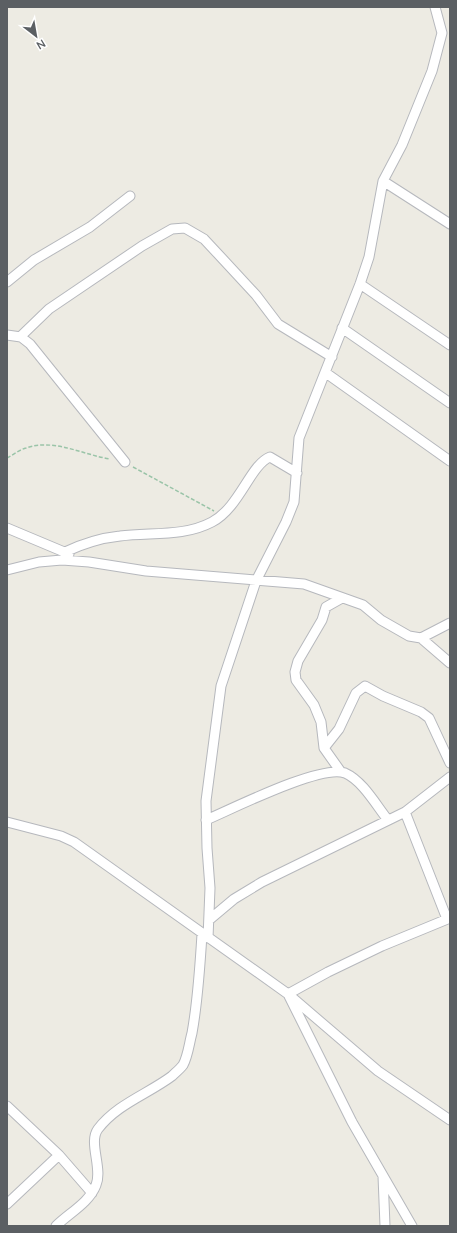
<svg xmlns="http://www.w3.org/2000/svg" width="457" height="1233" viewBox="0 0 457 1233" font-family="'Nunito Sans',sans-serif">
	<rect width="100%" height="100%" fill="#edebe3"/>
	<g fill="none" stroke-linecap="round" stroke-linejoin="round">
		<g stroke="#b6b8bd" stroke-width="11">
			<path id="minor" d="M 383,181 L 450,224
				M 7,282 L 34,260 L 90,227 L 130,196
				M 360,284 L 450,345
				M 342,328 L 450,403
				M 7,335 L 21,337 L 30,344 L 125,462
				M 20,337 L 49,309 L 142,246 L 172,229 L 185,228 L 204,239 L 218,254 L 256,295 L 278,324 L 332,357
				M 326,373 L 450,461
				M 7,528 L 69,554
				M 65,552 C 82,544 101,538 120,536 C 151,532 184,537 212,522 C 240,507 250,465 270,457 L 297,473
				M 7,570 L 39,562 L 62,560 L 89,562 L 146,571 L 304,584 L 363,605 L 381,620 L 409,636 L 421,638 L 450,623
				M 421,638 L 450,663
				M 324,748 L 339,729 L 356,693 L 365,686 L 383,696 L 421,712 L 429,718 L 450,763
				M 341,772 L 324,748 L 321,722 L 314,705 L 296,680 L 295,672 L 298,661 L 322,620 L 326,607 L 342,598
				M 405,812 L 447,919
				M 206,820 C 232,809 321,764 345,773 C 363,781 376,805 388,820
				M 7,822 L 61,836 L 74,842 L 288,994 L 378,1071 L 450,1120
				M 209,920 L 234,899 L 262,882 L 405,812 L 450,777
				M 208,938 L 210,888 L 207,848 L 206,801 L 221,686 L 256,581 L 286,522 L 294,502 L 299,438 L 360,284 L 369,257 L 383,181 L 402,145 L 432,71 L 442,33 L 435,7
				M 7,1106 L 59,1155 L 92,1193
				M 383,1176 L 385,1226
				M 7,1204 L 59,1155
				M 56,1226 C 69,1213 89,1203 96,1185 C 103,1169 88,1142 98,1129 C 117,1104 148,1094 172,1076 C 175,1073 180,1069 183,1065 C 188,1056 189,1044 192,1033 C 198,1000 200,967 202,934
				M 412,1226 L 352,1122 L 288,994 L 328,972 L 382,946 L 450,918"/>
		</g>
		<path stroke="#9ac4a8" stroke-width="1.5" stroke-dasharray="4 2" stroke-linecap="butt" d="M 7,458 C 13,455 19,450 26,448 C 53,438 84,455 110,459
			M 133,467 L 214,511"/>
		<use href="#minor" stroke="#fff" stroke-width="9"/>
	</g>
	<rect width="457" height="1233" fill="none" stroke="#5b5f63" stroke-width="16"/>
	<g transform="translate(36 36) rotate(149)" stroke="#ffffff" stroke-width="3" paint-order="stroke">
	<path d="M0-3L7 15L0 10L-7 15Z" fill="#5b5f63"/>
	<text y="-6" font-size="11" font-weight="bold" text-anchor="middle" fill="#5b5f63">N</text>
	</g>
</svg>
